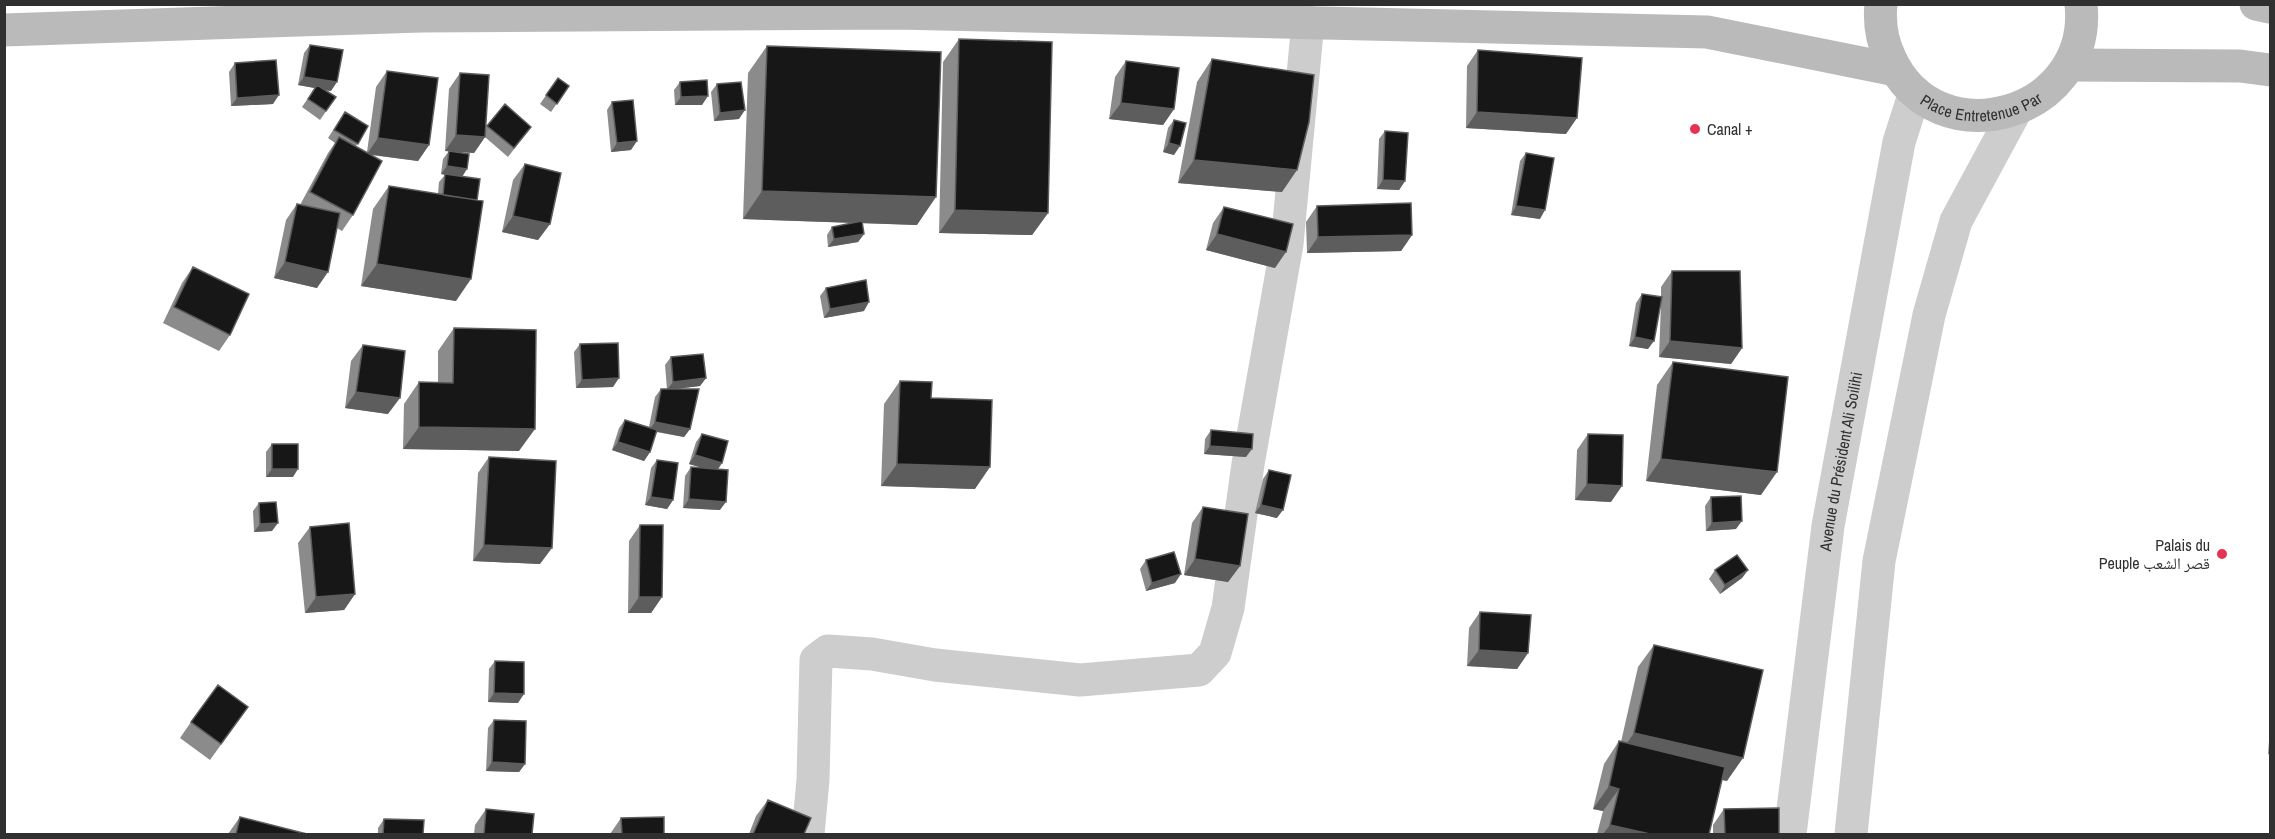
<svg xmlns="http://www.w3.org/2000/svg" width="2275" height="839" viewBox="0 0 2275 839" font-family="'Archivo Narrow','Noto Naskh Arabic',sans-serif">
	<rect width="100%" height="100%" fill="#fff"/>
	<g fill="none" stroke-linecap="round" stroke-linejoin="round">
		<path stroke="#cdcdcd" stroke-width="33" d="M 808,834 L 813,780 L 816,660 L 828,651 L 872,654 L 935,665 L 1080,680 L 1199,670 L 1215,653 L 1228,608 L 1248,464 L 1287,244 L 1308,22"/>
		<g stroke="#cdcdcd" stroke-width="33">
			<path id="s1" d="M 1790,834 L 1828,526 L 1899,142 L 1915,92"/>
			<path d="M 1851,834 L 1879,561 L 1929,315 L 1956,221 L 2016,110"/>
		</g>
		<g stroke="#bababa" stroke-width="33">
			<path id="s2" d="M 1881,4 C 1879,23 1882,41 1890,58 C 1936,160 2093,116 2081,4"/>
			<path d="M 2256,4 L 2270,7"/>
			<path d="M 4,30 L 421,16 L 897,13 L 1707,32 L 1896,70"/>
			<path d="M 2069,65 L 2240,66 L 2270,70"/>
		</g>
	</g>
	<path fill="#8b8b8b" d="M 959,39 L 1048,213 L 1032,235 L 939,233 L 943,62 Z
		M 310,45 L 331,91 L 324,90 L 336,97 L 320,120 L 302,107 L 315,88 L 298,85 L 304,53 Z
		M 767,46 L 917,225 L 862,223 L 864,234 L 858,242 L 828,247 L 827,235 L 832,227 L 854,223 L 743,219 L 748,73 Z
		M 1478,50 L 1566,134 L 1466,128 L 1467,66 Z
		M 1212,59 L 1282,192 L 1178,183 L 1197,82 Z
		M 1126,61 L 1174,109 L 1163,125 L 1109,119 L 1115,77 Z
		M 235,63 L 273,104 L 231,106 L 229,72 Z
		M 387,71 L 429,145 L 418,161 L 371,155 L 353,215 L 342,231 L 337,228 L 317,288 L 274,278 L 286,220 L 297,204 L 300,205 L 328,153 L 335,143 L 328,138 L 345,112 L 368,126 L 356,146 L 367,152 L 376,87 Z
		M 460,73 L 486,127 L 505,104 L 531,127 L 508,157 L 485,137 L 474,153 L 445,151 L 449,89 Z
		M 558,78 L 569,86 L 551,112 L 540,104 Z
		M 680,82 L 702,105 L 675,105 L 674,90 Z
		M 717,84 L 739,119 L 714,121 L 711,92 Z
		M 612,102 L 631,150 L 611,152 L 607,110 Z
		M 1174,120 L 1174,155 L 1163,152 L 1168,128 Z
		M 1385,131 L 1405,181 L 1399,190 L 1377,189 L 1379,139 Z
		M 449,151 L 462,176 L 456,301 L 361,286 L 373,209 L 389,186 L 438,194 L 439,182 L 445,175 L 441,174 L 443,159 Z
		M 1526,153 L 1540,219 L 1511,215 L 1520,161 Z
		M 525,164 L 550,224 L 538,240 L 502,232 L 513,180 Z
		M 1317,206 L 1412,235 L 1401,251 L 1307,253 L 1306,222 Z
		M 1224,207 L 1275,268 L 1206,250 L 1213,223 Z
		M 193,267 L 230,335 L 219,351 L 163,323 L 182,283 Z
		M 1672,271 L 1742,348 L 1731,364 L 1659,357 L 1661,303 L 1648,349 L 1629,346 L 1636,303 L 1642,294 L 1661,297 L 1661,287 Z
		M 826,288 L 864,311 L 824,318 L 820,296 Z
		M 454,328 L 519,451 L 403,449 L 404,404 L 419,382 L 438,382 L 438,351 Z
		M 580,344 L 613,387 L 576,388 L 574,352 Z
		M 363,345 L 388,414 L 345,408 L 351,361 Z
		M 671,357 L 706,378 L 700,386 L 675,389 L 690,429 L 684,437 L 656,432 L 650,452 L 644,461 L 612,450 L 619,428 L 625,420 L 649,427 L 655,397 L 661,389 L 667,389 L 665,365 Z
		M 1673,362 L 1761,495 L 1646,481 L 1657,385 Z
		M 900,381 L 931,398 L 975,489 L 881,486 L 884,404 Z
		M 1211,430 L 1246,457 L 1204,454 L 1205,439 Z
		M 702,434 L 722,463 L 718,469 L 720,510 L 683,508 L 685,476 L 691,467 L 704,468 L 689,464 L 696,442 Z
		M 1588,434 L 1611,502 L 1575,500 L 1577,450 Z
		M 272,444 L 293,477 L 266,477 L 266,452 Z
		M 489,457 L 540,564 L 473,561 L 478,473 Z
		M 657,460 L 673,500 L 667,509 L 645,505 L 651,468 Z
		M 1269,470 L 1277,518 L 1255,513 L 1263,479 Z
		M 1711,497 L 1736,529 L 1706,531 L 1705,506 Z
		M 259,503 L 272,531 L 254,532 L 253,511 Z
		M 1203,507 L 1240,566 L 1228,582 L 1184,575 L 1192,523 Z
		M 640,525 L 662,597 L 651,613 L 628,613 L 629,541 Z
		M 310,527 L 355,594 L 344,610 L 305,613 L 298,543 Z
		M 1146,560 L 1175,583 L 1146,591 L 1140,569 Z
		M 1715,570 L 1748,570 L 1742,578 L 1720,594 L 1709,579 Z
		M 1480,612 L 1528,653 L 1517,669 L 1467,666 L 1469,628 Z
		M 1654,645 L 1727,781 L 1722,780 L 1709,834 L 1597,834 L 1603,811 L 1593,809 L 1604,764 L 1619,741 L 1621,742 L 1638,667 Z
		M 495,661 L 518,703 L 488,702 L 489,669 Z
		M 248,707 L 210,760 L 180,738 L 191,722 Z
		M 2271,716 L 2271,755 L 2268,754 Z
		M 494,720 L 525,764 L 519,772 L 486,771 L 488,728 Z
		M 768,800 L 804,834 L 749,834 L 756,816 Z
		M 486,809 L 532,834 L 474,834 L 475,825 Z
		M 1724,809 L 1779,834 L 1713,834 L 1713,825 Z
		M 240,817 L 307,834 L 228,834 Z
		M 621,818 L 664,834 L 610,834 Z
		M 384,819 L 423,834 L 378,834 L 378,828 Z"/>
	<path fill="#5d5d5d" d="M 304,77 L 337,82 L 331,91 L 298,85 Z
		M 279,95 L 273,104 L 231,106 L 237,98 Z
		M 708,96 L 702,105 L 675,105 L 681,97 Z
		M 1121,103 L 1174,109 L 1163,125 L 1109,119 Z
		M 745,110 L 739,119 L 714,121 L 720,113 Z
		M 1477,112 L 1577,118 L 1566,134 L 1466,128 Z
		M 456,135 L 485,137 L 474,153 L 445,151 Z
		M 378,138 L 429,145 L 418,161 L 367,154 Z
		M 637,141 L 631,150 L 611,152 L 617,143 Z
		M 1169,143 L 1180,146 L 1174,155 L 1163,152 Z
		M 1194,160 L 1297,170 L 1282,192 L 1178,183 Z
		M 447,166 L 467,169 L 462,177 L 441,174 Z
		M 1383,180 L 1405,181 L 1399,190 L 1377,189 Z
		M 762,191 L 936,197 L 917,225 L 743,219 Z
		M 1516,206 L 1545,210 L 1540,219 L 1511,215 Z
		M 955,210 L 1048,213 L 1032,235 L 939,233 Z
		M 513,216 L 550,224 L 538,240 L 502,232 Z
		M 864,234 L 858,242 L 828,247 L 834,239 Z
		M 1217,234 L 1286,252 L 1275,268 L 1206,250 Z
		M 1412,235 L 1401,251 L 1307,253 L 1318,237 Z
		M 285,262 L 328,272 L 317,288 L 274,278 Z
		M 377,264 L 471,279 L 456,301 L 361,286 Z
		M 869,302 L 864,311 L 824,318 L 830,309 Z
		M 1635,337 L 1654,341 L 1648,349 L 1629,346 Z
		M 1670,341 L 1742,348 L 1731,364 L 1659,357 Z
		M 619,378 L 613,387 L 576,388 L 582,380 Z
		M 706,378 L 700,386 L 667,390 L 673,382 Z
		M 356,392 L 400,398 L 388,414 L 345,408 Z
		M 655,422 L 690,429 L 684,437 L 649,430 Z
		M 419,427 L 535,429 L 519,451 L 403,449 Z
		M 618,442 L 650,452 L 644,461 L 612,450 Z
		M 1210,446 L 1252,449 L 1246,457 L 1204,454 Z
		M 695,455 L 722,463 L 716,472 L 689,464 Z
		M 1661,459 L 1777,472 L 1761,495 L 1646,481 Z
		M 897,464 L 990,467 L 975,489 L 881,486 Z
		M 272,469 L 298,469 L 293,477 L 266,477 Z
		M 1587,484 L 1622,486 L 1611,502 L 1575,500 Z
		M 651,497 L 673,500 L 667,509 L 645,505 Z
		M 689,499 L 726,502 L 720,510 L 683,508 Z
		M 1261,505 L 1283,510 L 1277,518 L 1255,513 Z
		M 1742,521 L 1736,529 L 1706,531 L 1712,523 Z
		M 278,523 L 272,531 L 254,532 L 260,524 Z
		M 484,545 L 552,548 L 540,564 L 473,561 Z
		M 1195,559 L 1240,566 L 1228,582 L 1184,575 Z
		M 1748,570 L 1742,578 L 1720,594 L 1725,585 Z
		M 1181,574 L 1175,583 L 1146,591 L 1152,583 Z
		M 355,594 L 344,610 L 305,613 L 316,597 Z
		M 639,597 L 662,597 L 651,613 L 628,613 Z
		M 1479,650 L 1528,653 L 1517,669 L 1467,666 Z
		M 494,693 L 524,694 L 518,703 L 488,702 Z
		M 1634,733 L 1743,758 L 1727,781 L 1618,756 Z
		M 492,762 L 525,764 L 519,772 L 486,771 Z
		M 1609,786 L 1619,789 L 1603,811 L 1593,809 Z
		M 1610,825 L 1650,834 L 1603,834 Z"/>
	<path fill="#171717" stroke="#5d5d5d" stroke-width="1.5" d="M 959,39 L 1052,42 L 1048,213 L 955,210 Z
		M 310,45 L 343,50 L 337,82 L 304,77 Z
		M 767,46 L 941,52 L 936,197 L 762,191 Z
		M 1478,50 L 1582,58 L 1577,118 L 1477,112 Z
		M 1212,59 L 1314,75 L 1309,122 L 1297,170 L 1194,160 Z
		M 276,60 L 279,95 L 237,98 L 235,63 Z
		M 1126,61 L 1179,68 L 1174,109 L 1121,103 Z
		M 387,71 L 438,78 L 429,145 L 378,138 Z
		M 460,73 L 489,75 L 485,137 L 456,135 Z
		M 558,78 L 569,86 L 557,104 L 546,95 Z
		M 707,80 L 708,96 L 681,97 L 680,82 Z
		M 741,82 L 745,110 L 720,113 L 717,84 Z
		M 317,85 L 336,97 L 326,111 L 308,99 Z
		M 633,100 L 637,141 L 617,143 L 612,102 Z
		M 505,104 L 531,127 L 514,148 L 487,126 Z
		M 345,112 L 368,126 L 358,144 L 334,130 Z
		M 1174,120 L 1186,123 L 1180,146 L 1169,143 Z
		M 1385,131 L 1408,133 L 1405,181 L 1383,180 Z
		M 339,137 L 382,161 L 353,215 L 310,192 Z
		M 449,151 L 469,154 L 467,169 L 447,166 Z
		M 1526,153 L 1554,158 L 1545,210 L 1516,206 Z
		M 525,164 L 561,173 L 550,224 L 513,216 Z
		M 445,174 L 480,179 L 477,200 L 443,195 Z
		M 389,186 L 483,201 L 471,279 L 377,264 Z
		M 1411,203 L 1412,235 L 1318,237 L 1317,206 Z
		M 297,204 L 340,213 L 328,272 L 285,262 Z
		M 1224,207 L 1293,224 L 1286,252 L 1217,234 Z
		M 862,221 L 864,234 L 834,239 L 832,227 Z
		M 193,267 L 249,294 L 230,335 L 174,307 Z
		M 1672,271 L 1740,271 L 1742,348 L 1670,341 Z
		M 866,280 L 869,302 L 830,309 L 826,288 Z
		M 1642,294 L 1662,297 L 1654,341 L 1635,337 Z
		M 454,328 L 536,330 L 535,429 L 419,427 L 419,382 L 453,383 Z
		M 618,343 L 619,378 L 582,380 L 580,344 Z
		M 363,345 L 405,351 L 400,398 L 356,392 Z
		M 703,354 L 706,378 L 673,382 L 671,357 Z
		M 1673,362 L 1788,377 L 1777,472 L 1661,459 Z
		M 900,381 L 932,382 L 931,398 L 992,400 L 990,467 L 897,464 Z
		M 661,389 L 699,389 L 690,429 L 655,422 Z
		M 625,420 L 657,430 L 650,452 L 618,442 Z
		M 1211,430 L 1253,434 L 1252,449 L 1210,446 Z
		M 702,434 L 728,441 L 722,463 L 695,455 Z
		M 1588,434 L 1623,435 L 1622,486 L 1587,484 Z
		M 272,444 L 298,444 L 298,469 L 272,469 Z
		M 489,457 L 556,461 L 552,548 L 484,545 Z
		M 657,460 L 678,463 L 673,500 L 651,497 Z
		M 691,467 L 728,470 L 726,502 L 689,499 Z
		M 1269,470 L 1291,475 L 1283,510 L 1261,505 Z
		M 1741,496 L 1742,521 L 1712,523 L 1711,497 Z
		M 276,502 L 278,523 L 260,524 L 259,503 Z
		M 1203,507 L 1248,514 L 1240,566 L 1195,559 Z
		M 349,523 L 355,594 L 316,597 L 310,527 Z
		M 640,525 L 663,525 L 662,597 L 639,597 Z
		M 1174,552 L 1181,574 L 1152,583 L 1146,560 Z
		M 1737,555 L 1748,570 L 1725,585 L 1715,570 Z
		M 1480,612 L 1531,615 L 1528,653 L 1479,650 Z
		M 1654,645 L 1763,670 L 1743,758 L 1634,733 Z
		M 495,661 L 524,662 L 524,694 L 494,693 Z
		M 218,685 L 248,707 L 221,744 L 191,722 Z
		M 494,720 L 526,721 L 525,764 L 492,762 Z
		M 1619,741 L 1725,767 L 1709,834 L 1650,834 L 1610,825 L 1619,789 L 1609,786 Z
		M 768,800 L 811,818 L 804,834 L 753,834 Z
		M 1779,808 L 1779,834 L 1725,834 L 1724,809 Z
		M 486,809 L 534,814 L 532,834 L 484,834 Z
		M 240,817 L 307,834 L 236,834 Z
		M 664,817 L 664,834 L 622,834 L 621,818 Z
		M 384,819 L 424,820 L 423,834 L 383,834 Z"/>
	<g fill="#e73353" stroke="#fff" stroke-width="2">
		<circle cx="1695" cy="129" r="6"/>
		<circle cx="2222" cy="554" r="6"/>
	</g>
	<g text-anchor="middle" dominant-baseline="central" stroke-width="6" stroke-linejoin="round" paint-order="stroke">
		<g font-size="16" fill="#303030" stroke="#fff">
			<text stroke="none"><textPath href="#s2" startOffset="170">Place Entretenue Par</textPath></text>
			<text stroke="none"><textPath href="#s1" startOffset="376">Avenue du Président Ali Soilihi</textPath></text>
		</g>
		<g font-size="16" fill="#303030" stroke="#fff" text-anchor="start">
			<text x="1707" y="129">Canal +</text>
			<text x="2210" y="545" text-anchor="end">Palais du<tspan x="2210" dy="18">Peuple قصر الشعب</tspan></text>
		</g>
	</g>
	<rect width="2275" height="839" fill="none" stroke="#303030" stroke-width="12"/>
</svg>
